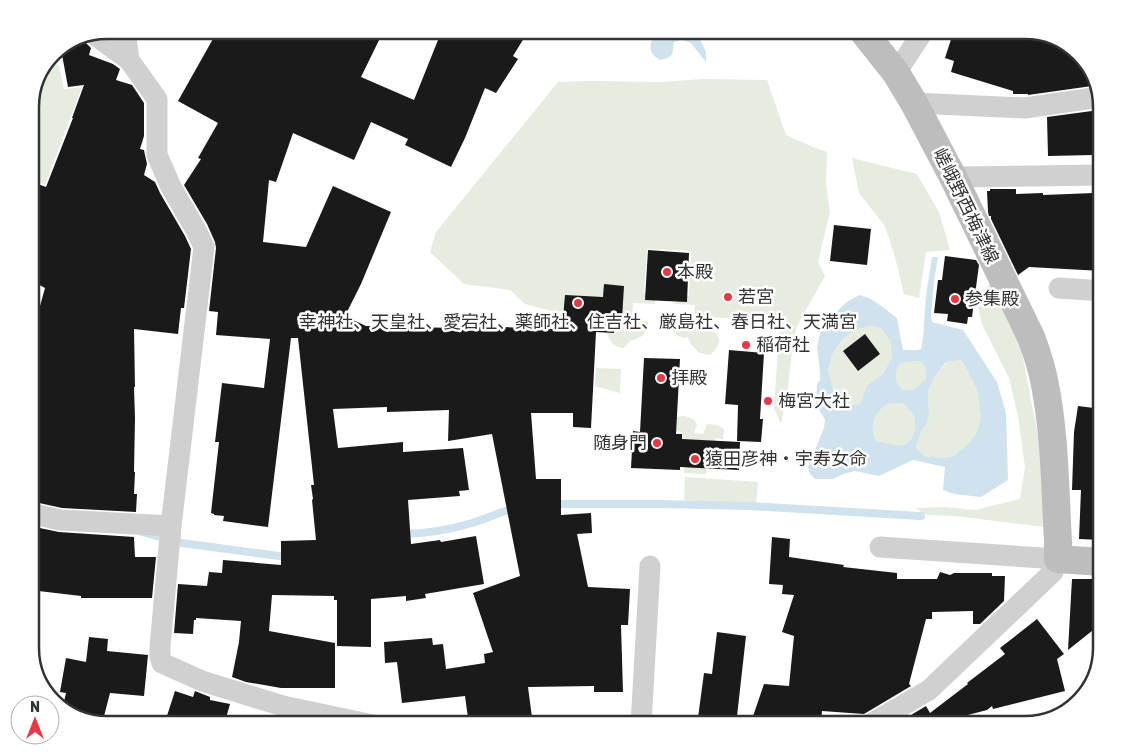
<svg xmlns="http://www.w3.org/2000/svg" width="1132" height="755" viewBox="0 0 1132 755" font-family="Rubik,'Noto Sans JP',sans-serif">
	<rect width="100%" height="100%" fill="#fff"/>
	<path fill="#e6ecdf" d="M 48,61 L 59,65 L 64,89 L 82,87 L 45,185 L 30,178 L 30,102 Z
		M 703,79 L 767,80 L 786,135 L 815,148 L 827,152 L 826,184 L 830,212 L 818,262 L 825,276 L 797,326 L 793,342 L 788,388 L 781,424 L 774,408 L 780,320 L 694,317 L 695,305 L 675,304 L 676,295 L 689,296 L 691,251 L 647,249 L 644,293 L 656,294 L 655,304 L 633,303 L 632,315 L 552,311 L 525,304 L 510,290 L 464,284 L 430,252 L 436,232 L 558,82 L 590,81 L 660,82 Z
		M 852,158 L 917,174 L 939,212 L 950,250 L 926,252 L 919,298 L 904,294 L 895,257 L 885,226 L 859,193 Z
		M 991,283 L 1008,322 L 1020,343 L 1040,446 L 1044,527 L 955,516 L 927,515 L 915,508 L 944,507 L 975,510 L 1020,499 L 1025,467 L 1018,416 L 1009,378 L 982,324 L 978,307 L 982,291 Z
		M 616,319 L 648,321 L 648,329 L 642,336 L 637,339 L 630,341 L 624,348 C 614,348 610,341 607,333 L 614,333 Z
		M 673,324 L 708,327 C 711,330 716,332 718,336 C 722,344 715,350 710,355 L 699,353 L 690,343 L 688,337 L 686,338 L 677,336 L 673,332 Z
		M 871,326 L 881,328 L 890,340 L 892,357 L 883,374 L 866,386 L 863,397 L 859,405 L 843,404 L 835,396 L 828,372 L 832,355 L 842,340 L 854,330 Z
		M 959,359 L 962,361 L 969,374 L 977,390 L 981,418 L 977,432 L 970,442 L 954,456 L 943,458 L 924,456 L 916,449 L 922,428 L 927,424 L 929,415 L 928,392 L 934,378 L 947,362 Z
		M 922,361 L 925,365 L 926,379 L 913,390 L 903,391 C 894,383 894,372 901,363 Z
		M 596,368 L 621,369 L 620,393 L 595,386 Z
		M 891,403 L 903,403 C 906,406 910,410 913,415 C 918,424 914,442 903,445 C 899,446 882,442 876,441 C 869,425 873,409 891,403 Z
		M 684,416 L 693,419 L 697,424 L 694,433 L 703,434 L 707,424 L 717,425 L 724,429 L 723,439 L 715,438 L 714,447 L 707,446 L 706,474 L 684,473 L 686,453 L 682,452 L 683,432 L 674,431 L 677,417 Z
		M 685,477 L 758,482 L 756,505 L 684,500 Z"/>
	<path fill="#cfe2ee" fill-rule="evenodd" d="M 662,30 L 696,30 L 706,52 L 706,62 L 691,43 L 682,40 L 674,42 C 673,45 673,47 673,50 C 673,57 666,59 660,60 C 645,52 649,38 662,30 Z
		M 932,257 L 938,257 L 934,281 L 931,316 L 932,322 L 963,330 L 997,382 L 1006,413 L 1008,480 L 981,497 L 954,494 L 943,490 L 945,467 L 913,460 L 879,476 L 855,471 L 843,474 L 833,479 L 815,479 L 810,474 L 808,467 L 824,428 L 825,420 L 816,404 L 817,384 L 820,380 L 820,372 L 817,347 L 821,330 L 827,320 L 847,302 L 859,295 L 869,298 L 880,305 L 897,318 L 903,350 L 917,350 L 921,349 L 923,338 L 926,296 ZM 871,326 L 881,328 L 890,340 L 892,357 L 883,374 L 866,386 L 863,397 L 859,405 L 843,404 L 835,396 L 828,371 L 832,355 L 842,340 L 854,330 ZM 960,360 L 962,361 L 969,374 L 977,390 L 981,418 L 977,432 L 970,442 L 954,456 L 943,458 L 924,456 L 916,448 L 922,429 L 927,424 L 929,415 L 928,392 L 934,378 L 946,362 ZM 921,361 L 925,366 L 926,379 L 913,390 L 903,390 C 894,383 894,371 901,363 ZM 891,403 L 903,403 C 906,406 910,410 913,415 C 918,424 914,442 903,445 C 899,446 882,442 876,441 C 869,425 874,409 891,403 Z"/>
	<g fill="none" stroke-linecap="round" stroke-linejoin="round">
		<path stroke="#cfe2ee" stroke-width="8" d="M 553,504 L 661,504 L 748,506 L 921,516
			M 142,532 L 182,543 L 279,556 L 291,556
			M 402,534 C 426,534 449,530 472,523 C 487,519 501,511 517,508"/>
	</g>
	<path fill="#1a1a1a" d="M 218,30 L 384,30 L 361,77 L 414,100 L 442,30 L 529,30 L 513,56 L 518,59 L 496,93 L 485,88 L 465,138 L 451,167 L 405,145 L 408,139 L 371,122 L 354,160 L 293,133 L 276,182 L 269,180 L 263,242 L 306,247 L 333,186 L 391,212 L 361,284 L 345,316 L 366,326 L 456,328 L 456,325 L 553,329 L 554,318 L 563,318 L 565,295 L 603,297 L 604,284 L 624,286 L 622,319 L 615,318 L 614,333 L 596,332 L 591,428 L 573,427 L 573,413 L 531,413 L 536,479 L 561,479 L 561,515 L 591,513 L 592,533 L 577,534 L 588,587 L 630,589 L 628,625 L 621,625 L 623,692 L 594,692 L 594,686 L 528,687 L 533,725 L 469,725 L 465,696 L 402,703 L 397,662 L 385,663 L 384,642 L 432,638 L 433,645 L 443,644 L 446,669 L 485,663 L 484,654 L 493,652 L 473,593 L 520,576 L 492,434 L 448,441 L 449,410 L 387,412 L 387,407 L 333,409 L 338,448 L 403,442 L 403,452 L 463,448 L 469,490 L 459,491 L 460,496 L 408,500 L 411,544 L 440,540 L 441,542 L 476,536 L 484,584 L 425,594 L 426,598 L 406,601 L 406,596 L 371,599 L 371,647 L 337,646 L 337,600 L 334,600 L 334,596 L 272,595 L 269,631 L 335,643 L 335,688 L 281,688 L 246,682 L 232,677 L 239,642 L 241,621 L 196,618 L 196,620 L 194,620 L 193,634 L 174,633 L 178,584 L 207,586 L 209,572 L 222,573 L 223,560 L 281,565 L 281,541 L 316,540 L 312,500 L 313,499 L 311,485 L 314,485 L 298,338 L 291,338 L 268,527 L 223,521 L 224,516 L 214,515 L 214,514 L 211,513 L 219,442 L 215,442 L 222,383 L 264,388 L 270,339 L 216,335 L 218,312 L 209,311 L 216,248 L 215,242 L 207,224 L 184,185 L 201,159 L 198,158 L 218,123 L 178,101 Z
		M 954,30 L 1026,30 L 1068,43 L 1092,68 L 1092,86 L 1028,95 L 1028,94 L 1013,94 L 1013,91 L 951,72 L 954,61 L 945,58 Z
		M 83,40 L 91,48 L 89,55 L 113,64 L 120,69 L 116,80 L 132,85 L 144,103 L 144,136 L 140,149 L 144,150 L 145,155 L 147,164 L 144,175 L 155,182 L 160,193 L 185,236 L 191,249 L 184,308 L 181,308 L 178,334 L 134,329 L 135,387 L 134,387 L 135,418 L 134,472 L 135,472 L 134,494 L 137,494 L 136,512 L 62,508 L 30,501 L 30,334 L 35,324 L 45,288 L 30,280 L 30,181 L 46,187 L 73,118 L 72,118 L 84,85 L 68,87 L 61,49 Z
		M 1092,111 L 1092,114 L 1102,113 L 1102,153 L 1094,153 L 1094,155 L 1048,156 L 1047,117 Z
		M 990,189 L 1016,189 L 1016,194 L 1043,193 L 1043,195 L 1094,193 L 1094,198 L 1102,198 L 1102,271 L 1029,267 L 1018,275 L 991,219 L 991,216 L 989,216 L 988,212 L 987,191 L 990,191 Z
		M 834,225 L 871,229 L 867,265 L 830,261 Z
		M 648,250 L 689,253 L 687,302 L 645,300 Z
		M 945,256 L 976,260 L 979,265 L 972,317 L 968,317 L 967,324 L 947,321 L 948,314 L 934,313 L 938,280 L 942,280 Z
		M 865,334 L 880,354 L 858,371 L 843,351 Z
		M 729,350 L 764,353 L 760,419 L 763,419 L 761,442 L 737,441 L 738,405 L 725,404 Z
		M 644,358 L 680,359 L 676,434 L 682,434 L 682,439 L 740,442 L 739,470 L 680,467 L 680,470 L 631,468 L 633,431 L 640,432 Z
		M 1078,406 L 1102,409 L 1102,540 L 1079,539 L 1081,490 L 1072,490 L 1074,432 Z
		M 30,526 L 59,532 L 134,537 L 135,557 L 156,557 L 152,598 L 81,598 L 81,596 L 30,590 Z
		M 772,537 L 790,539 L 789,557 L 844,565 L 843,567 L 897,573 L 897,579 L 937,579 L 940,572 L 950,575 L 954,573 L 992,573 L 992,576 L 1005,576 L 1004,601 L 980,624 L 973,624 L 973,611 L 932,612 L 932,619 L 926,619 L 909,684 L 911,686 L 864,714 L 822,711 L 821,725 L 750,725 L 764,684 L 789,686 L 794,636 L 782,632 L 794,595 L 782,594 L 783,585 L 769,584 Z
		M 1072,579 L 1093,579 L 1092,596 L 1102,597 L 1102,623 L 1068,650 Z
		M 1037,619 L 1064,654 L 1057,659 L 1065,691 L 993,709 L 992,706 L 987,710 L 937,723 L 939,725 L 908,725 L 906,718 L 926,706 L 930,713 L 968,684 L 967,683 L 1005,654 L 1000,648 Z
		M 717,632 L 746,636 L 736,725 L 697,725 L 704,673 L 712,674 Z
		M 89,637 L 108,639 L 107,651 L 148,655 L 144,696 L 110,693 L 102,724 L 64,712 L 62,710 L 66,693 L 60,692 L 66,658 L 86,662 Z
		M 175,691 L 193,697 L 195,691 L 210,697 L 210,700 L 230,704 L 224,725 L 164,725 Z"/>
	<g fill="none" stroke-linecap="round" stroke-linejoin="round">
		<path stroke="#d0d0d0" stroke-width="21" d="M 125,30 L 129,60
			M 896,73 L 924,30
			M 914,103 L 1025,108 L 1100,97
			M 953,177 L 1102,175
			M 1059,288 L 1102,291
			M 30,513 L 60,520 L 171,526 L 204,247 L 196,230 L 171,187 L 157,155 L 157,99 L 129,60 L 95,35
			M 171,526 L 160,647 L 160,656 L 162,663 L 202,681 L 283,706 L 373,725
			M 641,725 L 650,566
			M 869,725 L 929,690 L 1053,572 L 1058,559 L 880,547"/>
		<path stroke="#bdbdbd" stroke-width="28" d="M 862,30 L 896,73 L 914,103 L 953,177 L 1031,337 C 1037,353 1042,368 1045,385 C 1055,436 1055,489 1058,541 L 1058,559 L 1102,562"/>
	</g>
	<g fill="#e63946" stroke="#fff" stroke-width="2">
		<circle cx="667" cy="272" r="5"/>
		<circle cx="728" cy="297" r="5"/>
		<circle cx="955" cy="299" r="5"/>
		<circle cx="578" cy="303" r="5"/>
		<circle cx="746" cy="345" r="5"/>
		<circle cx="661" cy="378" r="5"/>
		<circle cx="768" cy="401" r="5"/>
		<circle cx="657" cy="443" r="5"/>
		<circle cx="695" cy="459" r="5"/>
	</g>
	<g text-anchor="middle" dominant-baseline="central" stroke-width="5" stroke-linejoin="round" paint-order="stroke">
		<g font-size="18" fill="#333" stroke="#fff">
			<text transform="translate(966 206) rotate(64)">嵯峨野西梅津線</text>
		</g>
		<g font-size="18" fill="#333" stroke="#fff" text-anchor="start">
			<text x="677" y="272">本殿</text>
			<text x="738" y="297">若宮</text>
			<text x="965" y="299">参集殿</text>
			<text x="578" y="322" text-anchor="middle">幸神社、天皇社、愛宕社、薬師社、住吉社、厳島社、春日社、天満宮</text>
			<text x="756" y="345">稲荷社</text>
			<text x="671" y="378">拝殿</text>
			<text x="778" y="401">梅宮大社</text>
			<text x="647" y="443" text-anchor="end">随身門</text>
			<text x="705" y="459">猿田彦神・宇寿女命</text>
		</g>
	</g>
	<path d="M0 0H1132V755H0ZM107 39H1025A68 68 0 0 1 1093 107V648A68 68 0 0 1 1025 716H107A68 68 0 0 1 39 648V107A68 68 0 0 1 107 39Z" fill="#fff" fill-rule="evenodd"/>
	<path fill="none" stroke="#333" stroke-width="2.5" d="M107 39H1025A68 68 0 0 1 1093 107V648A68 68 0 0 1 1025 716H107A68 68 0 0 1 39 648V107A68 68 0 0 1 107 39Z"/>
	<g transform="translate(35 720)"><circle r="24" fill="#ffffff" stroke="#adadad"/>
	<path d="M0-4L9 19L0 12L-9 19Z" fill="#e63946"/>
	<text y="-8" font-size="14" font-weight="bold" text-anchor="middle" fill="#333333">N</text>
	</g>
</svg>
